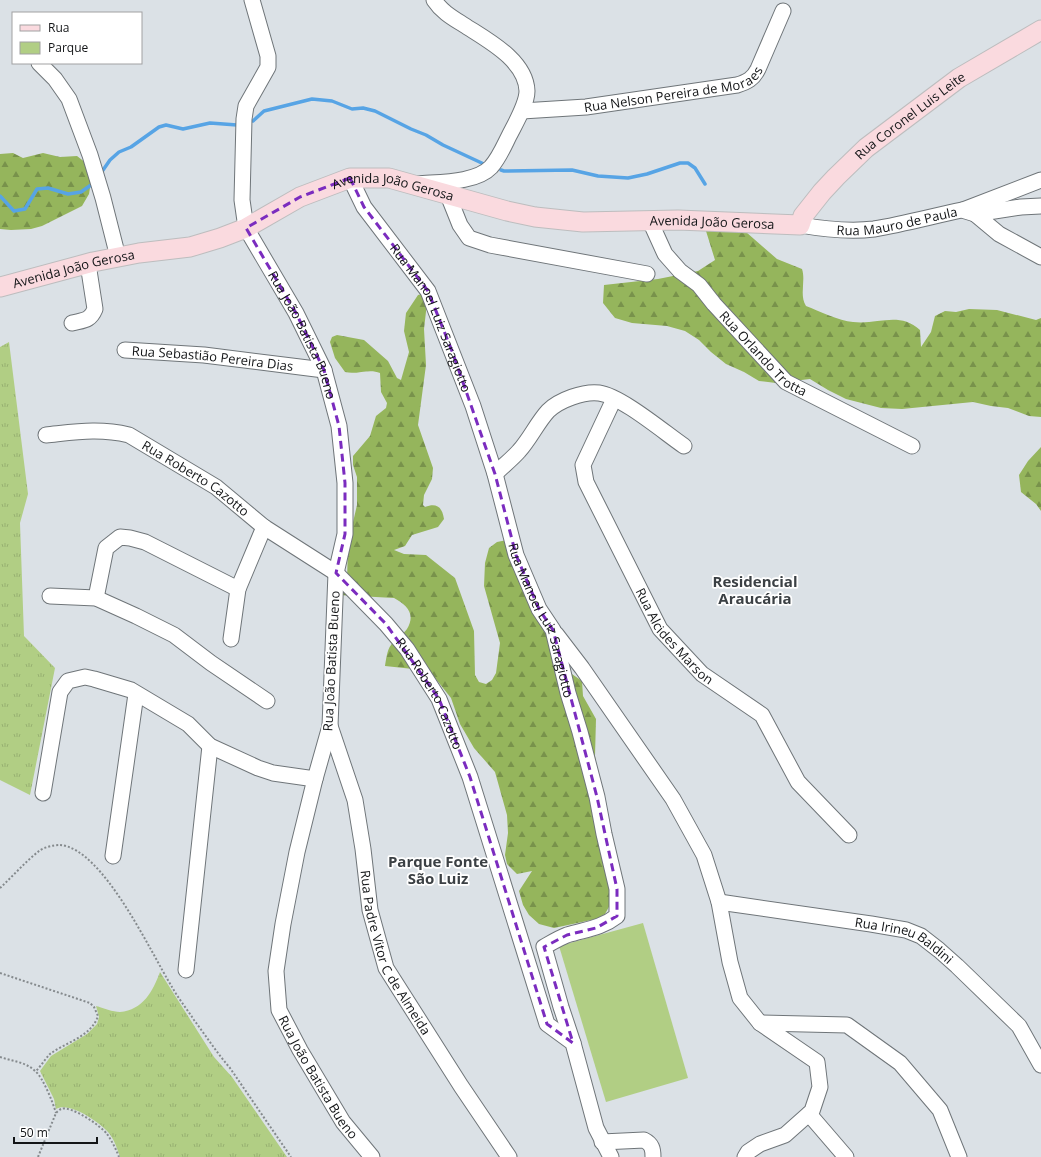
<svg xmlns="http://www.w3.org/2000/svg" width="1041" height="1157" viewBox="0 0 1041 1157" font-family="'Open Sans',sans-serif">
	<defs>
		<pattern id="grass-tufts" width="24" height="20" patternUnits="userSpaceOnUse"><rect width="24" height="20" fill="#b1ce84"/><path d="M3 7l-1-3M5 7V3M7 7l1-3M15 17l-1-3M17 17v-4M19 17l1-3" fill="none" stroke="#97b071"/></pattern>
		<pattern id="forest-firs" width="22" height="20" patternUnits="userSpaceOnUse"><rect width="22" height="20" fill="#95b55c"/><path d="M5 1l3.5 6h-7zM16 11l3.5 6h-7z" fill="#78924b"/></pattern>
	</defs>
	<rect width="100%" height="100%" fill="#dbe1e6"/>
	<path fill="url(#grass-tufts)" d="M 9,342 L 28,494 L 20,523 L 24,636 L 55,668 L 30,795 L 0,780 L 0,347 Z
		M 160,972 L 214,1057 L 232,1077 L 287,1157 L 120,1157 C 117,1148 114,1139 108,1132 C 99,1122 69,1101 56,1109 L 54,1099 L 40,1071 L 51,1056 L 87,1034 L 97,1024 L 99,1017 L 96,1006 C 103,1008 113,1012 120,1012 C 143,1010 153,991 160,972 Z"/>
	<path fill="url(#forest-firs)" d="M 13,153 L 23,158 L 43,153 L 60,157 L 77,156 L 86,163 L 91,182 L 89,194 L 82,206 L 42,226 L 31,229 L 11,230 L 0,229 L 0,154 Z
		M 707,225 L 746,232 L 777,259 L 802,269 C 806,281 799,295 806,306 C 819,311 839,321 853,322 C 878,325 899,311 920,330 L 921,347 L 931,332 L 935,316 L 945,311 L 956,312 L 969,309 L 997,310 L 1036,320 L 1041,318 L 1041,417 L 1029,416 L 1008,408 L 991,406 L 973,402 L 902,409 L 881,408 L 846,399 L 828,390 L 810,379 L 776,383 L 759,381 L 744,372 L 726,364 L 711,352 L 699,340 L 685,331 L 667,326 L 632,323 L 615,318 L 603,303 L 604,285 L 658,279 L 698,271 L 715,260 L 706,231 Z
		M 422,294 L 427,303 L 424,329 L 426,365 L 418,425 L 433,468 L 432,479 L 424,495 L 423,505 L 425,507 C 436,503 442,506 444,519 L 438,527 L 412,535 L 405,546 L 394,550 L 404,554 L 426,555 L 455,578 L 474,631 L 475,675 L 479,682 L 486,684 L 492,680 L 496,673 L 500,643 L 484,586 L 485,563 L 489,548 L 497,542 L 507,540 L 569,672 L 582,681 L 583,696 L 596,719 L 595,756 L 609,841 L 610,905 L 605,914 L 596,919 L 554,928 L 539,924 L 529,915 L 523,905 L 519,891 L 532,871 L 517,874 L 507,864 L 505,855 L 508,833 L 507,815 L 495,772 L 474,748 L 460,724 L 451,698 L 431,673 L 423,667 L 413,669 L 385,666 C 386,660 387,650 391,645 C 395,638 403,635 407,629 C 416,614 407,605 394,598 L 339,595 L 347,581 L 348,544 L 357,505 L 357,477 L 353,465 L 353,456 L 370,436 L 376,416 L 386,408 L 387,403 L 381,392 L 380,373 C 369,368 357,375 345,372 L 335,358 L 330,342 L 332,337 L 337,335 L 364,340 L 388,361 L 397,378 L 401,380 L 409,352 L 404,331 L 406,313 L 418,295 Z
		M 1041,447 L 1041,511 L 1036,504 L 1021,492 L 1019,475 L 1028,461 Z"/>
	<path fill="#b1ce84" d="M 643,923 L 688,1078 L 606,1102 L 559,946 Z"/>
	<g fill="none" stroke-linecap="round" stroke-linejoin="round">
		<path stroke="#57a4e5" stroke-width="3.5" d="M 253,121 L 264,111 L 312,99 L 332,101 L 352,109 L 363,108 L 375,111 L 411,129 L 426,135 L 443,145 L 486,165
			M 501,170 L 504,171 L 572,170 L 598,176 L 628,178 L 647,174 L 680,163 L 688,163 L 695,168 L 705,184
			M 101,173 L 110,160 L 119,152 L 131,147 L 159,127 L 166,125 L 183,129 L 210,123 L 237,125
			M 0,196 L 14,211 L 25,209 L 37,189 L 48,188 L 68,194 L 81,192 L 91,185"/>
		<g stroke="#6f7579" stroke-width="17">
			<g id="minor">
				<path id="s1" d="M 252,0 L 268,56 L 268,67 L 246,106 L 244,119 L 242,200 L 246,228 L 296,313 L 324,370 L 339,426 L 345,483 L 345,534 L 336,573 L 330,726 L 315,779 L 297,852 L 283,924 L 276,971 L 279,1010 L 300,1050 L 343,1122 L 372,1157"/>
				<path d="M 39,63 L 55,79 L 69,99 L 90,155 L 103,198 L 118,257"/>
				<path id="s2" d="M 522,111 L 586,107 L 737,85 C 747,82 753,79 758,69 L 783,11"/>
				<path id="s3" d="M 350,178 L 364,207 L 428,291 L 473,406 L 495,474 L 516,555 L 539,609 L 553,630 L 568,693 L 580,732 L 597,797 L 604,834 L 617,889 L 617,916 C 600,929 586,929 567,935 C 559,938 551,943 544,947 L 561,1007 L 573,1043"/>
				<path d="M 418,184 C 439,182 476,183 491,167 C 499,158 504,146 509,136 C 515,124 527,104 527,91 C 526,60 487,40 464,25 C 453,18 442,12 434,0"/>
				<path d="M 448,195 L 460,225 L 469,238 L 490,245 L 647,274"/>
				<path d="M 963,210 L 1041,180"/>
				<path d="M 975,214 L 999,234 L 1041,257"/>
				<path id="s4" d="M 650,221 L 665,254 L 680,271 L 699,285 L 714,304 L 786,382 L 912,446"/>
				<path id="s5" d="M 800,225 C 823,229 850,232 874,229 C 904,224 933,216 962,210 L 975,214 L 1021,207 L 1041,206"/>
				<path d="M 72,323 C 84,320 90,321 95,309 L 88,264"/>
				<path id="s6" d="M 125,350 L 204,355 L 324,370"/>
				<path id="s7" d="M 614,399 L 583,465 L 586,482 L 660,629 L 702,674 L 762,715 L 798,782 L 849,835"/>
				<path id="s8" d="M 46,435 C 76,432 99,428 129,435 L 216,487 L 264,527 L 336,573 L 386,624 L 407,649 L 439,699 L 470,777 L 547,1024 L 573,1043 L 596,1128 L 611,1157"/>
				<path d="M 495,474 C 503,466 512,459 519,451 C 530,439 537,423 548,411 C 559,400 584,391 599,393 C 621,396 665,433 684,446"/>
				<path d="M 50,596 L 96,598 L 136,616 L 174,635 L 211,663 L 267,701"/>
				<path d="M 96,598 L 106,548 L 120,537 L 130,538 L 145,542 L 238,589"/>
				<path d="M 556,634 L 582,668 L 673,799 L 704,855 L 719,902 L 730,962 L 740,998 L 760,1023 L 817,1062 L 820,1087 L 812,1111 L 785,1135 L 760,1144 L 748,1152 L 745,1157"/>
				<path d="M 231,639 L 238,589 L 264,527"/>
				<path id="s9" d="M 330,726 L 355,800 L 363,849 L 370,910 L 386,968 L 461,1086 L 509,1157"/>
				<path d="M 43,793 L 60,692 L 68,681 L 85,677 L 94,679 L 131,690 L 188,724 L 210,746 L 258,768 L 273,773 L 315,779"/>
				<path d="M 113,856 L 136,694"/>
				<path id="s10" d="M 719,902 L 871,924 L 906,930 L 921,936 L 939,950 L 957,966 L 1019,1026 L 1041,1065"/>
				<path d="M 186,970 L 210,746"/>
				<path d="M 760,1023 L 847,1025 L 900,1063 L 940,1110 L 959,1157"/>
				<path d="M 809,1114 L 846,1157"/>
				<path d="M 602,1142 L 644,1140 C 652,1144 653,1149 653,1157"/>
			</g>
		</g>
		<g stroke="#bdbdbe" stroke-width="21">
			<g id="major">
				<path id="s11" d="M 0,287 L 93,262 L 139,253 L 190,247 L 220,238 L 246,228 L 300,197 L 350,178 L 389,178 L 507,211 L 535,217 L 583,222 L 678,220 L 800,225 L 803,216 L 822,192 L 836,177 L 866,148 L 959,78 L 1041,30"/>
			</g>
		</g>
		<path stroke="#858a8d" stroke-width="2" stroke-dasharray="2 2" stroke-linecap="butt" d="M 0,888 C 13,876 25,862 39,851 C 44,847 54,845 60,845 C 103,848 151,953 172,987 C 178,998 187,1009 194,1020 C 206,1036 217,1053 230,1068 L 291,1157
			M 0,973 L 90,1003 L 94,1007 L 98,1016 C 91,1037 66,1042 50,1054 C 45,1059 41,1066 36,1071
			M 0,1057 C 12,1061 26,1062 35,1071 C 43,1077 53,1103 56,1113
			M 38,1157 L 56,1113 C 57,1112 59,1110 61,1109 C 71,1105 101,1126 107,1134 C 112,1141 116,1149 119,1157"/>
		<use href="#minor" stroke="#fff" stroke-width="15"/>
		<use href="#major" stroke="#fadadf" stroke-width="19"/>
	</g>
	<path fill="none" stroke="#7b2cbf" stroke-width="3" stroke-dasharray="8 5" stroke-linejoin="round" d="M 350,178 L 364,207 L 428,291 L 452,351 L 495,474 L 516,555 L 539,609 L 553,630 L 597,797 L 617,889 L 617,916 L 596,928 L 567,935 L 544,947 L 573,1043 L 547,1024 L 470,777 L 439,699 L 386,624 L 336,573 L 345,534 L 345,483 L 339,426 L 324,370 L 296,313 L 246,228 L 300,197 Z"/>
	<g text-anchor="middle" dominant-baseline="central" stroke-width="3.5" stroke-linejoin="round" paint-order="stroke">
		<g font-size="13" fill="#131517" stroke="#fff">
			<text stroke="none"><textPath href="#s2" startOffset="154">Rua Nelson Pereira de Moraes</textPath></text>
			<text stroke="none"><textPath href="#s11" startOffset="982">Rua Coronel Luis Leite</textPath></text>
			<text stroke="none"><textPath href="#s11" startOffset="413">Avenida João Gerosa</textPath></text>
			<text stroke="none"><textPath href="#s5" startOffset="98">Rua Mauro de Paula</textPath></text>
			<text stroke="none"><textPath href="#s11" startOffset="737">Avenida João Gerosa</textPath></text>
			<text stroke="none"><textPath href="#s11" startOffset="76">Avenida João Gerosa</textPath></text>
			<text stroke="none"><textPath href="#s3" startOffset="163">Rua Manoel Luiz Saragiotto</textPath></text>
			<text stroke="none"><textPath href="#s1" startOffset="358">Rua João Batista Bueno</textPath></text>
			<text stroke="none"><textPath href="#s4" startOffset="177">Rua Orlando Trotta</textPath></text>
			<text stroke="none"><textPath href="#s6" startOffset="88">Rua Sebastião Pereira Dias</textPath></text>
			<text stroke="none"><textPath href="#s8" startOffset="163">Rua Roberto Cazotto</textPath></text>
			<text stroke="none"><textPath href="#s3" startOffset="487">Rua Manoel Luiz Saragiotto</textPath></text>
			<text stroke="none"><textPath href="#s7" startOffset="269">Rua Alcides Marson</textPath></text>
			<text transform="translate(331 661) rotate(-87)">Rua João Batista Bueno</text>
			<text stroke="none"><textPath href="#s8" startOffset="487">Rua Roberto Cazotto</textPath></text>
			<text stroke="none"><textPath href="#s10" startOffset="191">Rua Irineu Baldini</textPath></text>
			<text stroke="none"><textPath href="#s9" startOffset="238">Rua Padre Vitor C de Almeida</textPath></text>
			<text stroke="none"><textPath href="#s1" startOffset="1126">Rua João Batista Bueno</textPath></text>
		</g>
		<g font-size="15" font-weight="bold" fill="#3b4044" stroke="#fff">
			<text x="755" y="581">Residencial<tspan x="755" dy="17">Araucária</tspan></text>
			<text x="438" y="861">Parque Fonte<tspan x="438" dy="17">São Luiz</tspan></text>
		</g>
	</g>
	<rect x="12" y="12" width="130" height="52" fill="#ffffff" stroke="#a1a1a2"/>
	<rect x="20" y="25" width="20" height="6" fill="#fadadf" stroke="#a1a1a2"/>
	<text x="48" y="32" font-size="12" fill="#131517">Rua</text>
	<rect x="20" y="42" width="20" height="12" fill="#b1ce84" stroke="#a1a1a2"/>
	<text x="48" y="52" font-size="12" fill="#131517">Parque</text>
	<path d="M14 1137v6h83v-6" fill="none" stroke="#131517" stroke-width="2"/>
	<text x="20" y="1137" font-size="12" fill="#131517" stroke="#ffffff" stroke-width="3" paint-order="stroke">50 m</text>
</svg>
